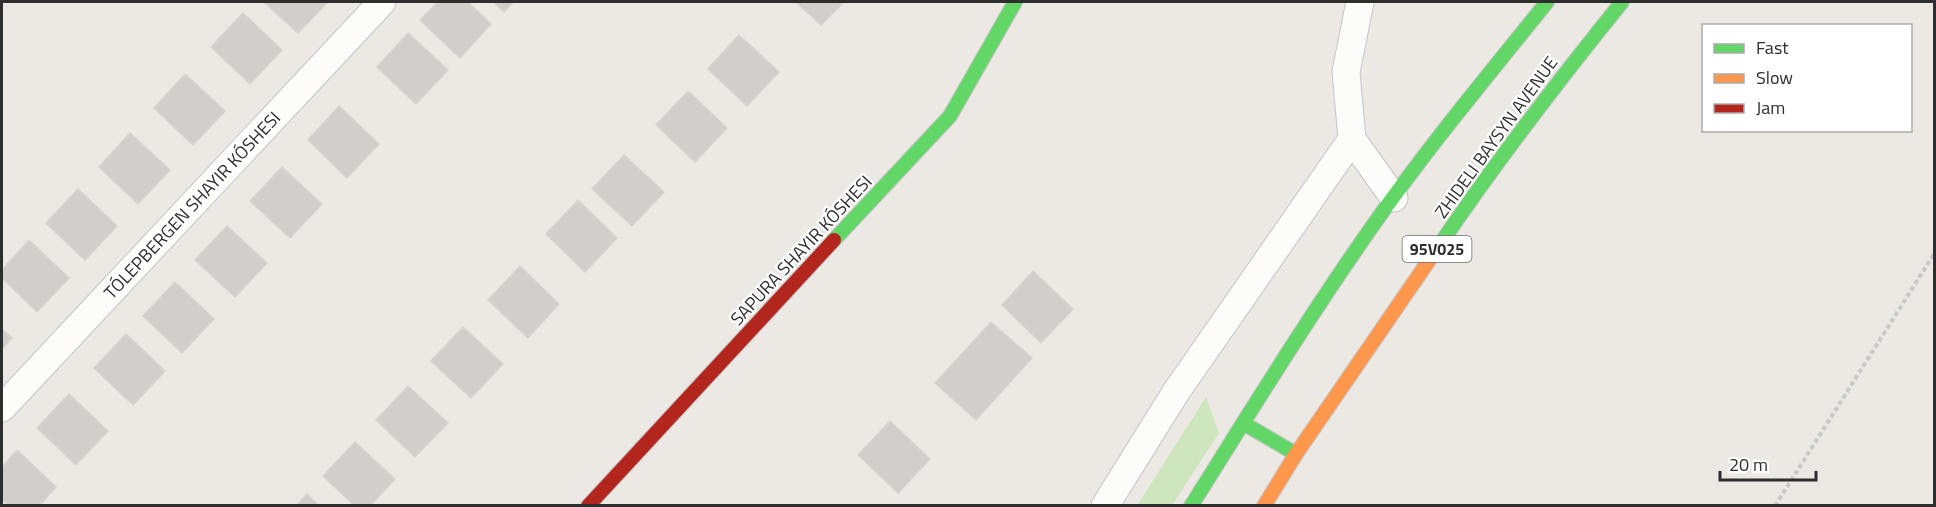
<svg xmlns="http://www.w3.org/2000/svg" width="1936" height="507" viewBox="0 0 1936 507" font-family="'Titillium Web',sans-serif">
	<rect width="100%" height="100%" fill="#ece8e4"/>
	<path fill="#cee6be" d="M 1206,397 L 1219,433 L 1172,505 L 1137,506 Z"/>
	<path fill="#d1cecb" stroke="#d7d4d0" stroke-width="1.5" d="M 264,2 L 328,2 L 298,33 Z
		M 438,2 L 468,2 L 491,24 L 460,58 L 420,20 Z
		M 493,2 L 513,2 L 504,12 Z
		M 796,2 L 844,2 L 821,25 Z
		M 243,13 L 282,50 L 250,84 L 211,47 Z
		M 408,33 L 448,70 L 416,104 L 377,67 Z
		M 739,35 L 779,72 L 747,106 L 708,69 Z
		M 185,74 L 225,111 L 193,145 L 154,108 Z
		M 688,91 L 727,128 L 695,162 L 656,125 Z
		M 339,106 L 379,144 L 347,178 L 308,140 Z
		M 130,133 L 170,170 L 138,204 L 99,167 Z
		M 624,155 L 664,192 L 632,226 L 592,189 Z
		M 282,167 L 322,204 L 290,238 L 250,201 Z
		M 78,189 L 117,226 L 85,260 L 46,223 Z
		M 578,200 L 617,238 L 585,272 L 546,234 Z
		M 227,226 L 267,263 L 235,297 L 195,260 Z
		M 29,240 L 69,278 L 37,312 L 2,278 L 2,270 Z
		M 520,266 L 559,304 L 528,338 L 488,300 Z
		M 1033,271 L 1073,309 L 1041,343 L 1002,305 Z
		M 175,282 L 214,319 L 182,353 L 143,316 Z
		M 991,322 L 1032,358 L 976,420 L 935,383 Z
		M 463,327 L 503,364 L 471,398 L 431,361 Z
		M 2,329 L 12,338 L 2,349 Z
		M 126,334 L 165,371 L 133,405 L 94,368 Z
		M 408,386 L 448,423 L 415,457 L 376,420 Z
		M 69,394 L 108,431 L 76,465 L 37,428 Z
		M 890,421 L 930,459 L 898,493 L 858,455 Z
		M 355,442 L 395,479 L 370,506 L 355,506 L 323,476 Z
		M 17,450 L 56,487 L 39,506 L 8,506 L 2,499 L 2,467 Z
		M 307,494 L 319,506 L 296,506 Z"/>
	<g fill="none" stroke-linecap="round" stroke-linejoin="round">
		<g stroke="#c5c4c5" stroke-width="29">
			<path id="street" d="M 1360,2 L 1346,72 L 1352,139 L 1394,198
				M 2,408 L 382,2
				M 1105,506 L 1176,392 L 1352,139"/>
		</g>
		<g stroke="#c5c4c5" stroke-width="16">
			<path id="fast" d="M 834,240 L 950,116 L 1015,2
				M 1441,243 C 1498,159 1559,80 1622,2
				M 1243,423 L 1296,454
				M 1191,506 C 1249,414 1306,321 1369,231 C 1424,152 1486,78 1547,2"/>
		</g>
		<g stroke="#c5c4c5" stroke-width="16">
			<path id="slow" d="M 1264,506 L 1296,454 L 1441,243"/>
		</g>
		<g stroke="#c5c4c5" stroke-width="16">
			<path id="jam" d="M 588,506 L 834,240"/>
		</g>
		<path stroke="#c9c9c8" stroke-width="4" stroke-dasharray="4.5 3" stroke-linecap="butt" d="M 1775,506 L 1934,254"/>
		<use href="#street" stroke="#fcfcfb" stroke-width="27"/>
		<use href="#fast" stroke="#63d668" stroke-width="14"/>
		<use href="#slow" stroke="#ff974d" stroke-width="14"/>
		<use href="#jam" stroke="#b3261e" stroke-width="14"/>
	</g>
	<g text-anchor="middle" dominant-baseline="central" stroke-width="4.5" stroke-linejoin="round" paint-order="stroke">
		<rect fill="#fff" stroke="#6d6d6d" stroke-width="1.5" x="1402.5" y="236" width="69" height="26" rx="4.5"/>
		<g font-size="16" font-weight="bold" fill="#2e2e2e">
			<text x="1437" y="249">95V025</text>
		</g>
		<g font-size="18" fill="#2e2e2e" stroke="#fff">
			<text transform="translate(1496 137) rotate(-54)">ZHIDELI BAYSYN AVENUE</text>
			<text transform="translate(192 205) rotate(-47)">TÓLEPBERGEN SHAYIR KÓSHESI</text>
			<text transform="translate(801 250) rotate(-47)">SAPURA SHAYIR KÓSHESI</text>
		</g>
	</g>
	<rect width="1936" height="507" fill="none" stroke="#2e2e2e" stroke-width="6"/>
	<rect x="1702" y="24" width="210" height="108" fill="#ffffff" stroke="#ababab" stroke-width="1.5"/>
	<rect x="1714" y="44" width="30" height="9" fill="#63d668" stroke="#ababab" stroke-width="1.5"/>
	<text x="1756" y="54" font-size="18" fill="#2e2e2e">Fast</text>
	<rect x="1714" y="74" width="30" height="9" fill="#ff974d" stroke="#ababab" stroke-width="1.5"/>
	<text x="1756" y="84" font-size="18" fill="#2e2e2e">Slow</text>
	<rect x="1714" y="104" width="30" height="9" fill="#b3261e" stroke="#ababab" stroke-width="1.5"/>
	<text x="1756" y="114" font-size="18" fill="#2e2e2e">Jam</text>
	<path d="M1720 471v9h96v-9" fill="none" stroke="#2e2e2e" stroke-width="3"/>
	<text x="1729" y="471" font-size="18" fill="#2e2e2e" stroke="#ffffff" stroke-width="4.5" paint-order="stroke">20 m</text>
</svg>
